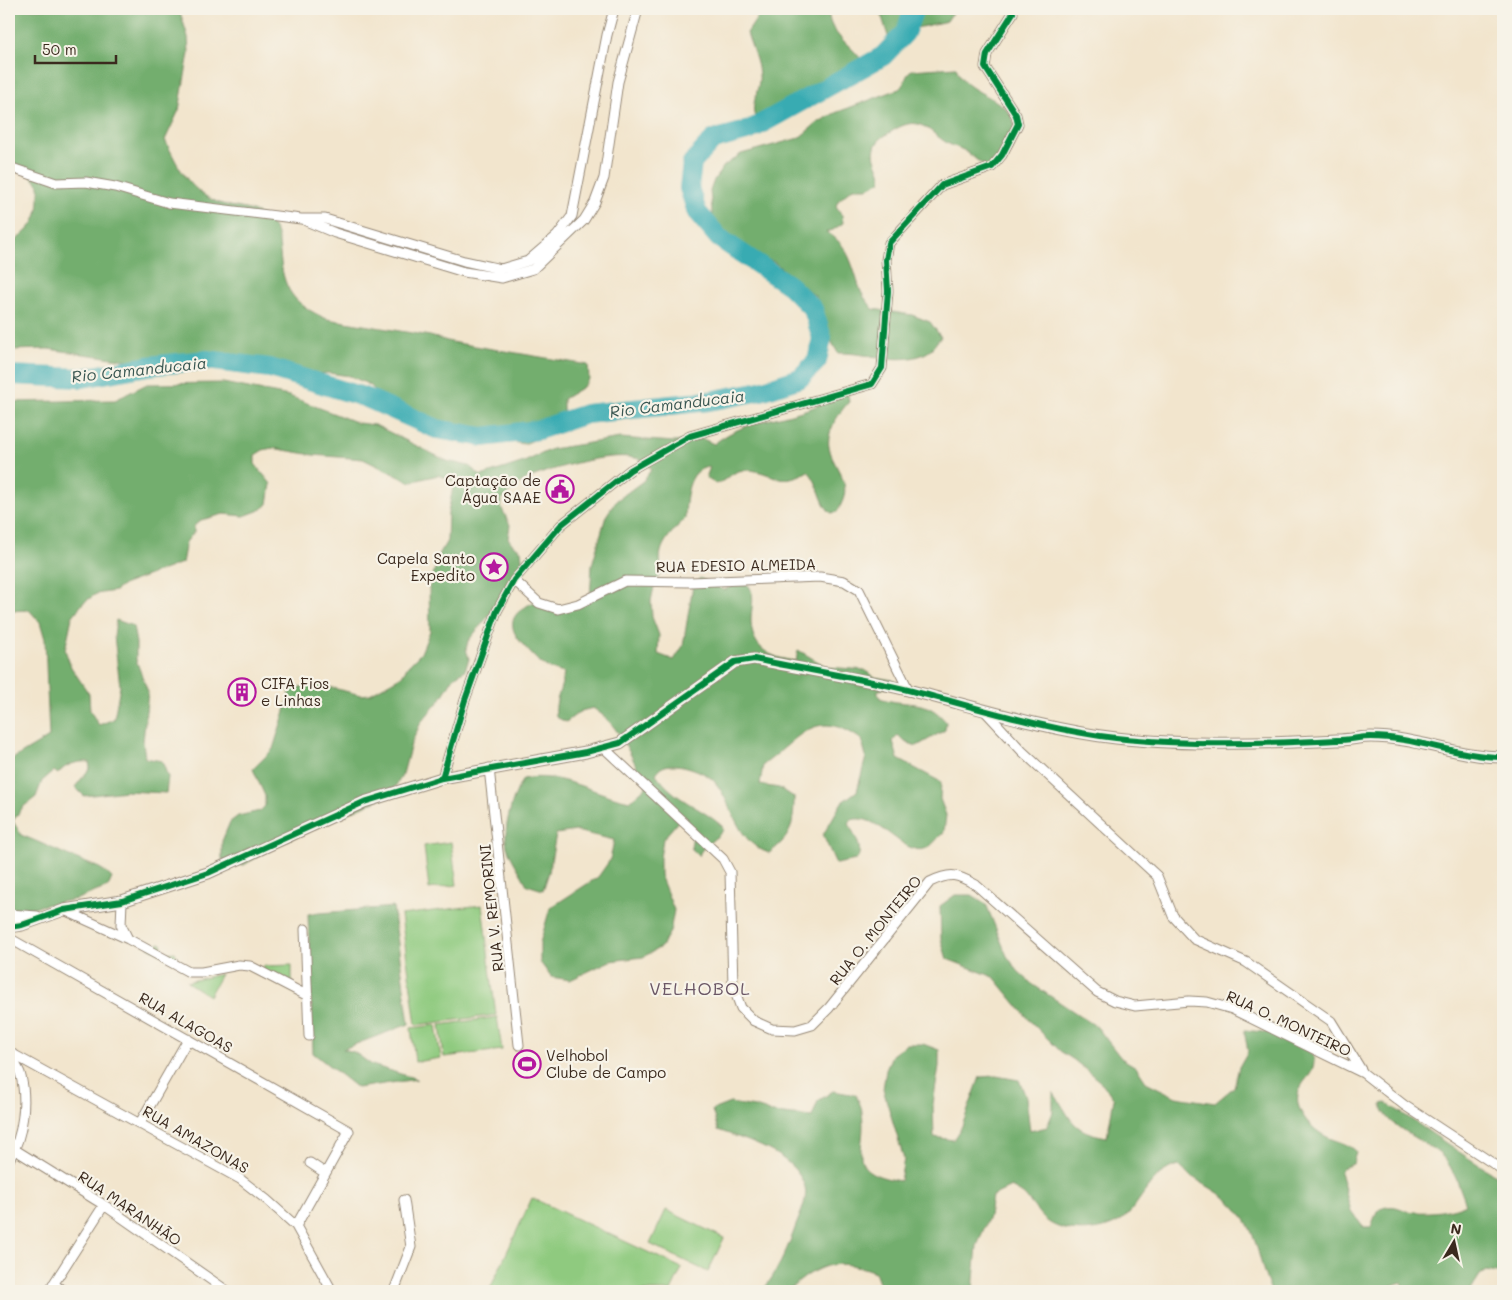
<svg xmlns="http://www.w3.org/2000/svg" width="1512" height="1300" viewBox="0 0 1512 1300" font-family="Mali,sans-serif">
	<rect width="100%" height="100%" fill="#f7f3e8"/>
	<filter id="ink" filterUnits="userSpaceOnUse"><feTurbulence type="fractalNoise" baseFrequency=".02" numOctaves="2"/><feDisplacementMap in="SourceGraphic" scale="10" xChannelSelector="R" yChannelSelector="G"/><feConvolveMatrix kernelMatrix="1 2 1 2 8 2 1 2 1" color-interpolation-filters="sRGB"/></filter>
	<filter id="wash" filterUnits="userSpaceOnUse"><feTurbulence type="fractalNoise" baseFrequency=".0096" numOctaves="4" result="noise"/><feDisplacementMap in="SourceGraphic" scale="20" xChannelSelector="R" yChannelSelector="G"/><feGaussianBlur stdDeviation="1.12" result="paint"/><feColorMatrix in="noise" values="0 0 0 0 0 0 0 0 0 0 0 0 0 0 0 0 0 1.4 0 .05"/><feComposite in="paint" operator="in"/></filter>
	<g filter="url(#wash)">
		<rect width="100%" height="100%" fill="#f2e5cd"/>
		<path fill="#8fca7f" stroke="#657a4e" d="M 451,842 L 457,885 L 429,889 L 424,846 Z
			M 482,905 L 496,1015 L 416,1025 L 401,915 Z
			M 161,943 L 164,953 L 175,952 L 180,964 L 148,947 Z
			M 292,965 L 292,985 L 262,970 L 263,966 Z
			M 221,974 L 209,996 L 187,982 Z
			M 497,1017 L 502,1050 L 444,1057 L 440,1025 Z
			M 436,1025 L 441,1058 L 415,1062 L 411,1028 Z
			M 532,1198 L 682,1268 L 671,1291 L 489,1291 Z
			M 666,1210 L 724,1238 L 708,1272 L 650,1244 Z"/>
		<path fill="#73ae6e" stroke="#576c46" d="M 9,9 L 179,9 L 188,37 L 189,53 L 179,110 L 165,140 C 178,166 188,190 217,202 C 235,210 259,206 272,225 C 279,234 279,243 280,253 C 283,290 293,304 327,319 L 430,336 L 451,342 L 588,365 L 589,379 L 583,387 L 563,399 L 563,417 L 558,430 L 524,444 L 480,437 L 441,423 L 434,425 L 431,433 L 420,431 L 403,421 L 370,385 L 350,376 L 328,373 L 300,375 L 190,360 L 141,362 L 48,349 L 9,350 L 9,245 C 36,226 40,218 39,185 L 25,169 L 9,160 Z
			M 763,9 L 827,9 C 829,14 829,20 831,24 C 839,43 863,51 866,73 L 852,83 L 796,110 L 779,116 L 768,122 L 760,123 C 745,112 761,90 759,75 C 758,61 751,46 747,33 Z
			M 882,9 L 955,9 L 947,21 L 912,29 L 892,49 L 882,17 Z
			M 956,67 C 964,97 1010,94 1015,127 C 1016,136 1013,148 1008,156 C 992,178 983,164 968,153 C 962,148 954,147 947,143 C 928,131 920,114 894,130 C 886,135 877,139 875,148 C 871,160 883,170 881,181 L 868,188 L 853,188 L 838,201 L 836,206 L 842,215 L 843,223 L 833,230 L 826,232 C 849,244 852,266 860,289 C 862,296 869,303 873,309 L 912,315 L 930,322 L 941,337 C 937,341 933,348 928,352 C 903,367 866,352 838,353 L 826,332 L 816,297 L 774,262 L 724,245 L 714,230 L 710,191 L 714,180 L 724,166 L 741,154 L 799,138 L 817,123 L 835,113 L 899,89 C 906,83 905,76 911,70 Z
			M 223,383 L 289,396 L 358,423 L 375,425 L 447,461 L 469,466 L 481,476 L 524,462 L 552,449 L 620,438 L 674,442 L 703,439 L 714,444 C 741,422 775,420 808,409 C 819,406 829,398 839,392 L 848,395 L 849,402 C 839,412 826,433 829,447 C 835,474 856,482 837,512 L 831,513 C 819,502 820,483 808,471 C 778,489 771,469 744,470 C 732,471 726,481 716,484 L 706,478 L 710,467 C 686,468 686,501 685,519 C 671,533 653,549 663,571 L 655,582 L 651,601 L 652,617 L 659,635 L 658,654 L 674,660 L 683,646 L 693,585 L 700,578 L 724,590 L 739,583 L 749,586 C 755,595 752,605 751,617 C 750,647 768,658 796,661 L 798,650 L 827,667 L 865,670 L 874,677 L 893,680 L 890,686 L 877,691 L 880,698 C 908,708 925,696 946,722 L 945,730 L 917,746 L 905,742 L 898,735 L 893,741 L 898,759 L 941,782 L 940,799 L 946,815 L 944,832 C 939,836 933,845 927,848 C 904,859 879,811 851,820 L 849,823 C 854,836 865,849 856,860 L 836,864 L 823,835 L 842,802 L 857,791 L 866,757 L 862,740 C 814,705 800,739 763,765 L 760,785 L 779,788 L 794,797 C 794,824 792,837 769,853 C 735,842 734,804 714,781 C 704,770 664,755 656,774 C 676,802 698,805 722,826 L 723,830 C 717,839 701,846 699,856 L 691,848 L 693,834 L 681,818 L 663,839 L 660,858 L 660,875 L 674,910 L 670,932 L 661,947 L 643,957 L 610,961 L 570,980 L 551,977 L 540,962 L 540,943 L 550,908 L 598,877 L 610,860 L 614,840 L 576,831 L 556,834 L 549,872 L 543,890 L 527,885 C 521,873 513,862 508,850 C 501,833 513,794 523,779 C 560,771 593,794 630,801 L 646,787 L 646,783 C 628,754 622,727 593,708 L 581,711 L 566,722 L 556,717 C 554,699 562,690 564,673 C 543,668 538,661 524,646 C 512,633 506,619 524,608 C 528,605 532,602 538,602 C 544,603 550,609 556,609 C 567,609 580,602 590,599 L 592,565 L 606,516 L 616,501 L 643,481 L 651,470 C 641,439 546,470 525,480 C 517,484 509,494 501,500 L 501,507 L 510,525 L 508,538 L 513,545 L 521,550 L 523,568 L 507,583 L 504,597 L 468,641 L 466,649 L 469,659 L 465,670 L 454,677 L 440,700 L 421,722 L 411,744 L 403,774 L 391,794 L 276,845 L 244,865 L 230,864 L 222,859 L 222,841 L 230,822 L 238,816 L 260,811 L 265,806 L 265,796 L 253,769 L 273,749 L 289,698 L 290,688 L 321,685 L 361,695 L 370,694 L 402,676 L 407,667 L 421,653 L 430,631 L 429,587 L 440,553 L 447,541 L 448,513 L 453,487 L 472,483 L 450,480 L 438,475 L 410,482 L 363,459 L 313,455 L 272,448 L 263,450 L 255,455 L 255,464 L 271,484 L 268,504 L 260,510 L 244,516 L 224,514 L 201,520 L 194,526 L 194,532 L 186,542 L 182,563 L 125,584 L 115,591 L 96,594 L 83,603 L 72,617 L 65,650 L 71,667 L 89,694 L 90,711 L 99,725 L 114,719 L 120,686 L 114,636 L 116,620 L 133,626 L 136,643 L 136,660 L 148,692 L 143,742 L 145,758 L 162,761 L 168,777 L 166,793 L 126,791 L 84,796 L 75,787 L 90,768 L 89,762 C 78,761 65,764 58,774 L 54,771 L 42,781 L 36,797 L 23,807 L 13,821 L 21,835 C 42,843 61,853 82,861 C 97,868 99,865 112,878 L 108,887 L 77,899 L 13,911 L 9,906 L 9,761 L 49,737 L 45,639 L 40,622 L 29,610 L 9,611 L 9,402 L 115,400 L 147,384 Z
			M 955,895 L 972,895 L 986,904 L 1007,956 L 1018,971 L 1032,984 L 1097,1027 L 1121,1058 L 1136,1067 L 1146,1082 L 1176,1097 L 1215,1103 L 1234,1087 L 1239,1067 L 1248,1051 L 1244,1031 C 1268,1030 1297,1038 1314,1056 C 1315,1077 1306,1074 1299,1091 C 1292,1109 1312,1130 1327,1137 C 1338,1142 1347,1143 1356,1151 L 1353,1164 L 1342,1168 L 1340,1172 L 1351,1211 L 1363,1227 L 1371,1227 L 1377,1211 C 1397,1201 1398,1211 1415,1212 C 1430,1213 1453,1211 1466,1204 C 1460,1189 1454,1168 1442,1156 C 1428,1142 1383,1126 1382,1104 L 1386,1103 C 1426,1128 1463,1157 1503,1179 L 1503,1274 L 1486,1271 L 1480,1275 L 1470,1291 L 1406,1291 L 1402,1282 L 1387,1287 L 1386,1291 L 1271,1291 C 1259,1266 1259,1238 1242,1215 C 1226,1191 1196,1184 1178,1165 C 1151,1172 1141,1203 1124,1218 C 1106,1233 1069,1235 1050,1223 C 1040,1217 1034,1206 1026,1197 C 1023,1193 1016,1190 1011,1187 L 992,1196 L 989,1216 L 977,1246 L 973,1291 L 880,1291 L 881,1289 L 875,1272 C 836,1257 818,1264 788,1291 L 762,1291 C 776,1275 786,1252 794,1231 C 798,1218 810,1198 804,1184 C 791,1152 747,1141 718,1130 L 712,1110 L 730,1103 L 755,1107 L 774,1113 L 812,1117 L 818,1101 L 833,1091 L 856,1095 C 858,1100 862,1107 862,1113 C 868,1151 841,1171 900,1181 L 904,1159 L 883,1089 L 886,1070 L 892,1055 L 907,1044 L 923,1044 L 939,1050 L 939,1066 L 933,1104 L 934,1137 L 953,1140 L 962,1126 L 980,1077 L 996,1076 L 1019,1080 L 1026,1097 L 1030,1131 L 1047,1127 L 1053,1112 L 1053,1092 C 1073,1120 1070,1131 1107,1137 L 1114,1099 L 1103,1084 L 1074,1060 L 1060,1051 L 1032,1023 L 994,977 L 947,959 L 941,939 L 940,906 Z
			M 393,907 L 409,1024 L 343,1049 L 354,1052 L 372,1065 L 417,1079 L 357,1088 L 313,1053 L 308,914 Z"/>
		<g fill="none" stroke-linecap="round" stroke-linejoin="round">
			<path stroke="#39abb2" stroke-width="20" d="M 9,375 L 82,378 L 148,366 L 207,360 L 270,368 L 367,398 L 437,429 L 483,437 L 538,430 L 586,414 L 709,401 L 761,391 L 800,378 L 817,361 L 822,338 L 813,309 L 790,286 L 719,238 L 697,212 L 689,188 L 692,163 L 713,140 L 750,130 L 883,56 L 905,33 L 914,9"/>
		</g>
	</g>
	<g filter="url(#ink)">
		<g fill="none" stroke-linecap="round" stroke-linejoin="round">
			<g stroke="#968876" stroke-width="11">
				<path id="minor" d="M 9,167 L 56,183 L 86,182 L 115,187 L 169,203 L 301,219 L 325,219 L 464,261 L 501,269 L 528,261 L 557,236 L 572,216 L 607,35 L 614,9
					M 306,221 L 335,233 L 464,272 L 502,278 L 533,269 L 584,220 L 595,202 L 604,178 L 618,82 L 638,9
					M 514,580 L 539,603 L 558,609 L 578,604 L 625,581 L 690,582 L 820,577 L 844,581 L 859,590 L 909,691
					M 984,710 L 1022,751 L 1157,876 L 1173,916 L 1194,939 L 1246,962 L 1331,1021 L 1363,1073 L 1404,1105 L 1503,1170
					M 604,748 L 723,859 L 730,872 L 733,986 L 741,1008 L 754,1021 L 772,1029 L 795,1030 L 812,1025 L 829,1008 L 930,882 C 951,872 957,874 976,885 L 1097,992 L 1115,1001 L 1135,1006 L 1189,1001 L 1207,1002 L 1232,1009 L 1363,1073
					M 489,768 L 519,1045
					M 442,778 L 465,700 L 497,611 L 514,580 L 561,525 L 630,470 L 690,436 L 872,384 L 882,368 L 888,291 L 886,260 L 889,243 L 942,185 L 992,167 L 1002,155 L 1018,124 L 1016,115 L 985,67 L 987,54 L 1013,13
					M 122,901 L 121,925 L 128,939
					M 64,910 L 128,939 L 189,972 L 202,972 L 239,965 L 250,966 L 308,996
					M 305,929 L 309,1036
					M 9,938 L 349,1131 L 296,1226
					M 9,1052 L 240,1179 L 267,1200 L 296,1226 L 332,1291
					M 140,1123 L 188,1039
					M 9,1146 L 104,1205 L 227,1291
					M 9,1160 C 23,1137 28,1099 20,1073 C 17,1066 12,1059 9,1053
					M 310,1163 L 325,1173
					M 53,1284 L 64,1291
					M 49,1291 L 104,1205
					M 394,1291 L 411,1247 L 404,1200"/>
			</g>
			<g stroke="#968876" stroke-width="13">
				<path id="tertiary" d="M 9,915 L 37,917
					M 9,927 L 22,925 L 64,910 L 122,901 L 208,873 L 364,802 L 442,778 L 586,752 L 620,743 L 735,662 L 754,659 C 807,670 860,678 912,691 C 979,708 1047,730 1116,738 C 1187,746 1265,744 1337,740 C 1349,740 1360,737 1371,737 C 1416,737 1458,757 1503,757"/>
			</g>
			<use href="#minor" stroke="#fff" stroke-width="9"/>
			<use href="#tertiary" stroke="#fff" stroke-width="11"/>
			<g stroke="#f7f3e8" stroke-width="9">
				<path id="cycleway" d="M 442,778 L 465,700 L 497,611 L 514,580 L 561,525 L 630,470 L 690,436 L 872,384 L 882,368 L 888,291 L 886,260 L 889,243 L 942,185 L 992,167 L 1002,155 L 1018,124 L 1016,115 L 985,67 L 987,54 L 1013,13
					M 9,927 L 22,925 L 64,910 L 122,901 L 208,873 L 364,802 L 442,778 L 586,752 L 620,743 L 735,662 L 754,659 C 807,670 860,678 912,691 C 979,708 1047,730 1116,738 C 1187,746 1265,744 1337,740 C 1349,740 1360,737 1371,737 C 1416,737 1458,757 1503,757"/>
			</g>
			<use href="#cycleway" stroke="#00873e" stroke-width="6"/>
		</g>
	</g>
	<defs>
		<g id="civic-ring" transform="scale(1.4375)"><circle r="9.5" fill="#f7f3e8" stroke="#b5179e" stroke-width="1.5"/><path d="M-.6-6.5H3V-4.5H.6V-3L4-1V1h2V6H-6V1h2V-1L-.6-3ZM-1.2 2.5V6h2.4V2.5Z" fill="#b5179e"/></g>
		<g id="sight-ring" transform="scale(1.4375)"><circle r="9.5" fill="#f7f3e8" stroke="#b5179e" stroke-width="1.5"/><path d="M0-6L1.8-2.2L6-1.7L2.9 1.2L3.7 5.4L0 3.3L-3.7 5.4L-2.9 1.2L-6-1.7L-1.8-2.2Z" fill="#b5179e"/></g>
		<g id="building-ring" transform="scale(1.4375)"><circle r="9.5" fill="#f7f3e8" stroke="#b5179e" stroke-width="1.5"/><path d="M-4-6H4V6H1V3H-1V6H-4ZM-2.5-4.3h1.7v1.8h-1.7ZM.8-4.3h1.7v1.8H.8ZM-2.5-1h1.7V.8h-1.7ZM.8-1h1.7V.8H.8Z" fill="#b5179e"/></g>
		<g id="stadium-ring" transform="scale(1.4375)"><circle r="9.5" fill="#f7f3e8" stroke="#b5179e" stroke-width="1.5"/><path d="M0-5a6.5 5 0 1 0 0 10a6.5 5 0 1 0 0-10ZM-3.5-1.8h7v3.6h-7Z" fill="#b5179e"/></g>
	</defs>
	<g fill-rule="evenodd">
		<use href="#civic-ring" x="560" y="489"/>
		<use href="#sight-ring" x="494" y="567"/>
		<use href="#building-ring" x="242" y="692"/>
		<use href="#stadium-ring" x="527" y="1064"/>
	</g>
	<g text-anchor="middle" dominant-baseline="central" stroke-width="4.5" stroke-linejoin="round" paint-order="stroke">
		<g font-size="15" fill="#3b2a1e" stroke="#f7f3e8" text-anchor="end">
			<text x="541" y="480">Captação de<tspan x="541" dy="17">Água SAAE</tspan></text>
			<text x="475" y="558">Capela Santo<tspan x="475" dy="17">Expedito</tspan></text>
			<text x="261" y="683" text-anchor="start">CIFA Fios<tspan x="261" dy="17">e Linhas</tspan></text>
			<text x="546" y="1055" text-anchor="start">Velhobol<tspan x="546" dy="17">Clube de Campo</tspan></text>
		</g>
		<g font-size="15" fill="#3b2a1e" stroke="#f7f3e8">
			<text transform="translate(736 565) rotate(-1)">RUA EDESIO ALMEIDA</text>
			<text transform="translate(491 908) rotate(-96)">RUA V. REMORINI</text>
			<text transform="translate(875 930) rotate(-51)">RUA O. MONTEIRO</text>
			<text transform="translate(186 1022) rotate(30)">RUA ALAGOAS</text>
			<text transform="translate(1289 1023) rotate(25)">RUA O. MONTEIRO</text>
			<text transform="translate(196 1139) rotate(30)">RUA AMAZONAS</text>
			<text transform="translate(130 1208) rotate(34)">RUA MARANHÃO</text>
		</g>
		<g font-size="16" font-style="italic" fill="#3a5752" stroke="#f7f3e8">
			<text transform="translate(139 369) rotate(-6)">Rio Camanducaia</text>
			<text transform="translate(677 403) rotate(-7)">Rio Camanducaia</text>
		</g>
		<g font-size="18" letter-spacing="1" fill="#6b5766" stroke="#f7f3e8">
			<text x="700" y="988">VELHOBOL</text>
		</g>
	</g>
	<rect width="1512" height="1300" fill="none" stroke="#f7f3e8" stroke-width="30"/>
	<g transform="translate(1454 1242) rotate(9)" stroke="#f7f3e8" stroke-width="4" paint-order="stroke">
	<path d="M0-4L9 19L0 12L-9 19Z" fill="#3b2a1e"/>
	<text y="-8" font-size="14" font-weight="bold" text-anchor="middle" fill="#3b2a1e">N</text>
	</g>
	<path d="M35 55v8h81v-8" fill="none" stroke="#3b2a1e" stroke-width="2.5"/>
	<text x="42" y="55" font-size="15" fill="#3b2a1e" stroke="#f7f3e8" stroke-width="4" paint-order="stroke">50 m</text>
</svg>
